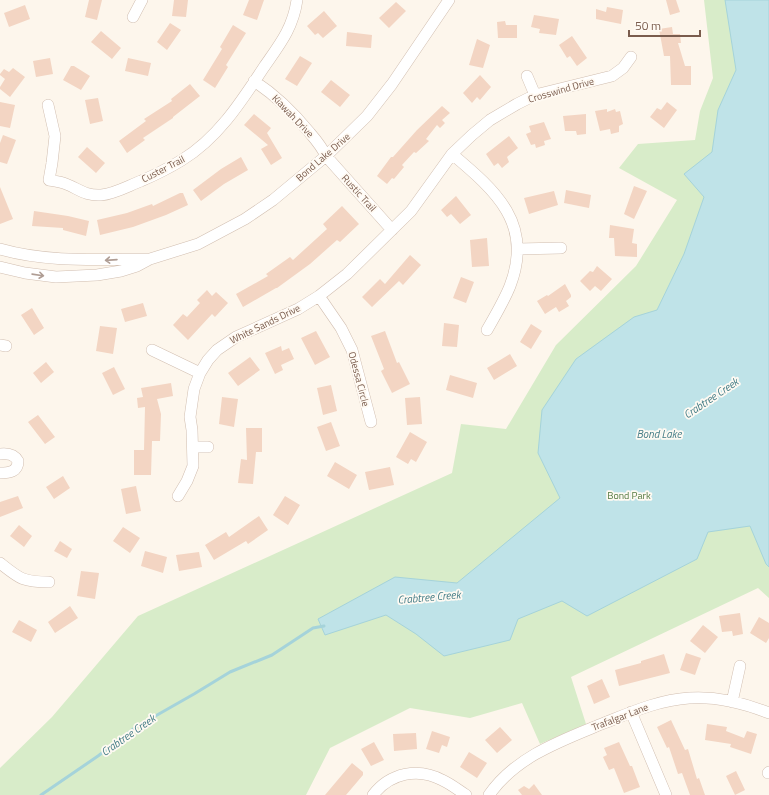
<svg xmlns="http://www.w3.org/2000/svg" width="769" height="795" viewBox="0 0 769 795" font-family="'Titillium Web',sans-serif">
	<rect width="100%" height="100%" fill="#fdf6ec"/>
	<path fill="#d8ecc9" d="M 704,0 L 769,0 L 769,598 L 758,588 L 571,677 L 586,724 L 540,744 L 522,703 L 470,718 L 410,708 L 330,748 L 306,795 L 0,795 L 0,768 L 52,717 L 138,616 L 452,473 L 461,424 L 506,429 L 556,345 L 636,266 L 677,200 L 619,168 L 638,144 L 695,140 L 700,111 L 713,78 Z"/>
	<path fill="#bfe3e8" stroke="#a5d3da" d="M 725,0 L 769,0 L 769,567 L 766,564 L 750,526 L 708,532 L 697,559 L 587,616 L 562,601 L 518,619 L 510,640 L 444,656 L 416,634 L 386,615 L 325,635 L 318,619 L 395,577 L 457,583 L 560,498 L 538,453 L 542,410 L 576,359 L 634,317 L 657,310 L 684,254 L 704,197 L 684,174 L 712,152 L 718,110 L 736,70 Z"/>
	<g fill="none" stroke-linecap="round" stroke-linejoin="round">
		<path stroke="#a5d3da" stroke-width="3" d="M 41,795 L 98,756 L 136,727 L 194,694 L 230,672 L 272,655 L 313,628 L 324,626"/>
	</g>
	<path fill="#f3d5c3" d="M 89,0 L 102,0 L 97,20 L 85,17 Z
		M 174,0 L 188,0 L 186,17 L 172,16 Z
		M 249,0 L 264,0 L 257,20 L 243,15 Z
		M 666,0 L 676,0 L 680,12 L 670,15 Z
		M 396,2 L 406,11 L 389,28 L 379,18 Z
		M 25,5 L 30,19 L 9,27 L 4,13 Z
		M 607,7 L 623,10 L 621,24 L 596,19 L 596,9 L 606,12 Z
		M 324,11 L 337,26 L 323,38 L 318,33 L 315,35 L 307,26 Z
		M 534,15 L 559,19 L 556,35 L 539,33 L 540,29 L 531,27 Z
		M 505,21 L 506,25 L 517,25 L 517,38 L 498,38 L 497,22 Z
		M 170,23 L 181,30 L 167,50 L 157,42 Z
		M 233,25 L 246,33 L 226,65 L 228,67 L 215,88 L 203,80 L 222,49 L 220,47 Z
		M 672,27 L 673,34 L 680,34 L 681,43 L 678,43 L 685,66 L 691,66 L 691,85 L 671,85 L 670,56 L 664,56 L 659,29 Z
		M 101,31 L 121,48 L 112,59 L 91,42 Z
		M 347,32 L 372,35 L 371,48 L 346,46 Z
		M 572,36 L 587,58 L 577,66 L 570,56 L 567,58 L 559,45 Z
		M 477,39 L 490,45 L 483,68 L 469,65 Z
		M 300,56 L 312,63 L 297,86 L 285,79 Z
		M 50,58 L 53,74 L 36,77 L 33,61 Z
		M 128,58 L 151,63 L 148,76 L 125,71 Z
		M 71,66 L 74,66 L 90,76 L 81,90 L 63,80 Z
		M 13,68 L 25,77 L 10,97 L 0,89 L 0,87 L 5,79 L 0,75 L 0,74 L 4,69 L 9,72 Z
		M 480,75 L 491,87 L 480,100 L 477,97 L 472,103 L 463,93 Z
		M 331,80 L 350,95 L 340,107 L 321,92 Z
		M 190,84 L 200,96 L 173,117 L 173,118 L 143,138 L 145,140 L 127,153 L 119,141 L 146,121 L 144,119 L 172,101 L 171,99 Z
		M 98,98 L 103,121 L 90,124 L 85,100 Z
		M 0,102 L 15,105 L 10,128 L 0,126 Z
		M 667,102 L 677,110 L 664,128 L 650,117 L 657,108 L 661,110 Z
		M 442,106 L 450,113 L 442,120 L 445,123 L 440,128 L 437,125 L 426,139 L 429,141 L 416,153 L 414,152 L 402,165 L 404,167 L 394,179 L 392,178 L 387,184 L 377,176 L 391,157 L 393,157 L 417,130 Z
		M 607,109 L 607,112 L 615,109 L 616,112 L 620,111 L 623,124 L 619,126 L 619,132 L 611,134 L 610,129 L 600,131 L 595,111 Z
		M 254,114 L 271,128 L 267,133 L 282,158 L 271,165 L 261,149 L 268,145 L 244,125 Z
		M 586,114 L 586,134 L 577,135 L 576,131 L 565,131 L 563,116 Z
		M 544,122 L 551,139 L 544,141 L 545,145 L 536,148 L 535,144 L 531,145 L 526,134 L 531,132 L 529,126 Z
		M 3,135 L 16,140 L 7,164 L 0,162 L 0,143 Z
		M 509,136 L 518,148 L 507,157 L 509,162 L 502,168 L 498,163 L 494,166 L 486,154 Z
		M 87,147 L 105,163 L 96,173 L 78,157 Z
		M 241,157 L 248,170 L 224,184 L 201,201 L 193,190 L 221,169 Z
		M 634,186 L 647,191 L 634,219 L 624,214 Z
		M 0,187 L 13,219 L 0,224 Z
		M 566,190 L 591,195 L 589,208 L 564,203 Z
		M 554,191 L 558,205 L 529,214 L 524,198 Z
		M 180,193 L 183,193 L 188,205 L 166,215 L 133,227 L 100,235 L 97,220 L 127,213 L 152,204 L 153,206 Z
		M 456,196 L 471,215 L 460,224 L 451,214 L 447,217 L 441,210 Z
		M 342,206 L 359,224 L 340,242 L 337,240 L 310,264 L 277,288 L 276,288 L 243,307 L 236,294 L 268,276 L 266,274 L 290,257 L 293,260 L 327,229 L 323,224 Z
		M 34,211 L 68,216 L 89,221 L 86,236 L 63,230 L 63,228 L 32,226 Z
		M 610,225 L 634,229 L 632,243 L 637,244 L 637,257 L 615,256 L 614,238 L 609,238 Z
		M 487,238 L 489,266 L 472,267 L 470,240 Z
		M 410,255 L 421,265 L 403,285 L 399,281 L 372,307 L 362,297 L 380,279 L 385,284 Z
		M 597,266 L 612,279 L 601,291 L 595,286 L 590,291 L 580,281 L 590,271 L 593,272 Z
		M 461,277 L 474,282 L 466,303 L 453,298 Z
		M 565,284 L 571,295 L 571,297 L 566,301 L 569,306 L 559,312 L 556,307 L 545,314 L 537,301 L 547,295 L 548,296 Z
		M 207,290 L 212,296 L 216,292 L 228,303 L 215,317 L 212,314 L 188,340 L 173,325 L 183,314 L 187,317 L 200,303 L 197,300 Z
		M 143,303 L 147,316 L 125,322 L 121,309 Z
		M 32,308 L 44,328 L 34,335 L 21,315 Z
		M 444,323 L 459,325 L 457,347 L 442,346 Z
		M 531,324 L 542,331 L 531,349 L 520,342 Z
		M 100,326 L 117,328 L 113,354 L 96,351 Z
		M 316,331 L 330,357 L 315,365 L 301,338 Z
		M 385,331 L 397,363 L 399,362 L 410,384 L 392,393 L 381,371 L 384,369 L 371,336 Z
		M 281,346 L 282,351 L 289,348 L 294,359 L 281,365 L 283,370 L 275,374 L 265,353 Z
		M 510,354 L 517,366 L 494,380 L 487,368 Z
		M 250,357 L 260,370 L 238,386 L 228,373 Z
		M 46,362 L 54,372 L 41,383 L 33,373 Z
		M 114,367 L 125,389 L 113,395 L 102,373 Z
		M 450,375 L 477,383 L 473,398 L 446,390 Z
		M 171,383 L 173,396 L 157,399 L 161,414 L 160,441 L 152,441 L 151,475 L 134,475 L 134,450 L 144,450 L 145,407 L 138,408 L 137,398 L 143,397 L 141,388 Z
		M 331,385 L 337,411 L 323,415 L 317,388 Z
		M 222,397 L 238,399 L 234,427 L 219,424 Z
		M 420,397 L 422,424 L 407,425 L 405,398 Z
		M 38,415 L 55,437 L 45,444 L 28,422 Z
		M 331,422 L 340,446 L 326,451 L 317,427 Z
		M 246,428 L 262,428 L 262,452 L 256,452 L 253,484 L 238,483 L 241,459 L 247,460 Z
		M 410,432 L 427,442 L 416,462 L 411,459 L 408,464 L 396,457 Z
		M 335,462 L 357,475 L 349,489 L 327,476 Z
		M 390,467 L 394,485 L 369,490 L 365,472 Z
		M 63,476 L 70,488 L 54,499 L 46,487 Z
		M 136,486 L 141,511 L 126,514 L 121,489 Z
		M 18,496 L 23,508 L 0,517 L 0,502 Z
		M 285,496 L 300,505 L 288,525 L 273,515 Z
		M 259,516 L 268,530 L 248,544 L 246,541 L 214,560 L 205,545 L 226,532 L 229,537 Z
		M 19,525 L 32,536 L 24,547 L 10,536 Z
		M 123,527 L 140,538 L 130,553 L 113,541 Z
		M 60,541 L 72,549 L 67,558 L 54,551 Z
		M 145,551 L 167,557 L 163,573 L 141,566 Z
		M 199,552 L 202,567 L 179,571 L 176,555 Z
		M 81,571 L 99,573 L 95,599 L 77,596 Z
		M 70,606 L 78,618 L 55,633 L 48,622 Z
		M 740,613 L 743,634 L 733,636 L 732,631 L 722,632 L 719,616 Z
		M 759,617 L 769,623 L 769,638 L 766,643 L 750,633 Z
		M 19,620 L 37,630 L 31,642 L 12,632 Z
		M 703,625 L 718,637 L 705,653 L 690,641 Z
		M 686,653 L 701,658 L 695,675 L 680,670 Z
		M 664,654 L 670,673 L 619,686 L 615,670 L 641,663 L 641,661 Z
		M 602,679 L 610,697 L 594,704 L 587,686 Z
		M 671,720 L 685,750 L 688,749 L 697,779 L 699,778 L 705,795 L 690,795 L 682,773 L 678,774 L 669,747 L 667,748 L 657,727 Z
		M 707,724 L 727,727 L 726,731 L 744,738 L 747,731 L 757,734 L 751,754 L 730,747 L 731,744 L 705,740 Z
		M 500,727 L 512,740 L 497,753 L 485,740 Z
		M 432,731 L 450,737 L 447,747 L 442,745 L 439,753 L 426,749 Z
		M 416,733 L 417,749 L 394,751 L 393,734 Z
		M 374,742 L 384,760 L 371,766 L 361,749 Z
		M 619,742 L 630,766 L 632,766 L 640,787 L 624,793 L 614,768 L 609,770 L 603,757 L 607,755 L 604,748 Z
		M 469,752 L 487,763 L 477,778 L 460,767 Z
		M 352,763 L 363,772 L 363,775 L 346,795 L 325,795 Z
		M 736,771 L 745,790 L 735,795 L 726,776 Z
		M 534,784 L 542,795 L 522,795 L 518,790 L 524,786 L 529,789 Z"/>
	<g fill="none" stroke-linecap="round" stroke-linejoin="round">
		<g stroke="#d1beb0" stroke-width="12">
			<path id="minor" d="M 133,17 L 142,0
				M 527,76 L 535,95
				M 254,81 C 277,96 293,112 310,133 C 316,140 322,147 326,156 L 392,230
				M 48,105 L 55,136 L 52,163 L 49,180 C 54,181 61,182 66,184 C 79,189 85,196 101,195 C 114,194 128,186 141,181 C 155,175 169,168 182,160 C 218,138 241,102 264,67 C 280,44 293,28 297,0
				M 452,154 C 496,191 534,224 510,286 C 504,301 495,316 487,330
				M 0,249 C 49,263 100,259 150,259
				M 518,249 L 561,248
				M 0,267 L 25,273 L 56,277 L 97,275 L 121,271 L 137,266 L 150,259 L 198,244 L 245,219 L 273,200 L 326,156 L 367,116 L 392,84 L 449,0
				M 319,296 L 341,328 L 352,350 L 371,422
				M 0,345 L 6,346
				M 152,350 L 200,373
				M 193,447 L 208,447
				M 0,454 C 8,453 14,454 18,461 C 18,472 9,473 0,473
				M 178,496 L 187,481 L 193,466 L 192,430 L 190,417 L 194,389 L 200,373 L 208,360 L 217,350 L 236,337 L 298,309 L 319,296 L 347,274 L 411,211 L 452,154 L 472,135 L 490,120 L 517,104 L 535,95 L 612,76 L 623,68 L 631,57
				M 0,563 C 20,579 23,582 49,582
				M 732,702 L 740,666
				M 631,712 L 666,795
				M 768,773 L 769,772
				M 373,795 C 390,773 418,767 442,780 C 451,784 458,790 466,795
				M 489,795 C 516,756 563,740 604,723 C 632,712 659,700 689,698 C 716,696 744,703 769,713"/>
		</g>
		<use href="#minor" stroke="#fff" stroke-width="11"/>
	</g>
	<defs><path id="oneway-shaft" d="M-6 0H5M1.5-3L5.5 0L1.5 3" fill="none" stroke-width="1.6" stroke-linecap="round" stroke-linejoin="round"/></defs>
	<g stroke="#af9d94">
		<use href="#oneway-shaft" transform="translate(111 260) rotate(176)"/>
		<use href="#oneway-shaft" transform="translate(38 275) rotate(8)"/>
	</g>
	<g text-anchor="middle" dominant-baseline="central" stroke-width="3.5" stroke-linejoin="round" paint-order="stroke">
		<g font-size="10" fill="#7a5c4d" stroke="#fffaf3">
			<text transform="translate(561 90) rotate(-16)">Crosswind Drive</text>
			<text transform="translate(293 116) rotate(46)">Kiawah Drive</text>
			<text transform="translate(323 157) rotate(-41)">Bond Lake Drive</text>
			<text transform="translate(163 169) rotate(-27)">Custer Trail</text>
			<text transform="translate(359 193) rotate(48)">Rustic Trail</text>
			<text transform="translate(265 324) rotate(-26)">White Sands Drive</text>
			<text transform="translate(359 379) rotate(75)">Odessa Circle</text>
			<text transform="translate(620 717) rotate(-21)">Trafalgar Lane</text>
		</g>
		<g font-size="10" fill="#537a41" stroke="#fffaf3">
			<text x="629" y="495">Bond Park</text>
		</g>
		<g font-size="11" font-style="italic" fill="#437c86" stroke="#fffaf3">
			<text transform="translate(711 398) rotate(-34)">Crabtree Creek</text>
			<text x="659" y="434">Bond Lake</text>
			<text transform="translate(429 597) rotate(-5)">Crabtree Creek</text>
			<text transform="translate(128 735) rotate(-35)">Crabtree Creek</text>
		</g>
	</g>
	<path d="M629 30v6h71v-6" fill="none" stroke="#7a5c4d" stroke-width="2"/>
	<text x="635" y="30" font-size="12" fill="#7a5c4d" stroke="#fffaf3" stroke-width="3" paint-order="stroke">50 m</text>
</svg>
